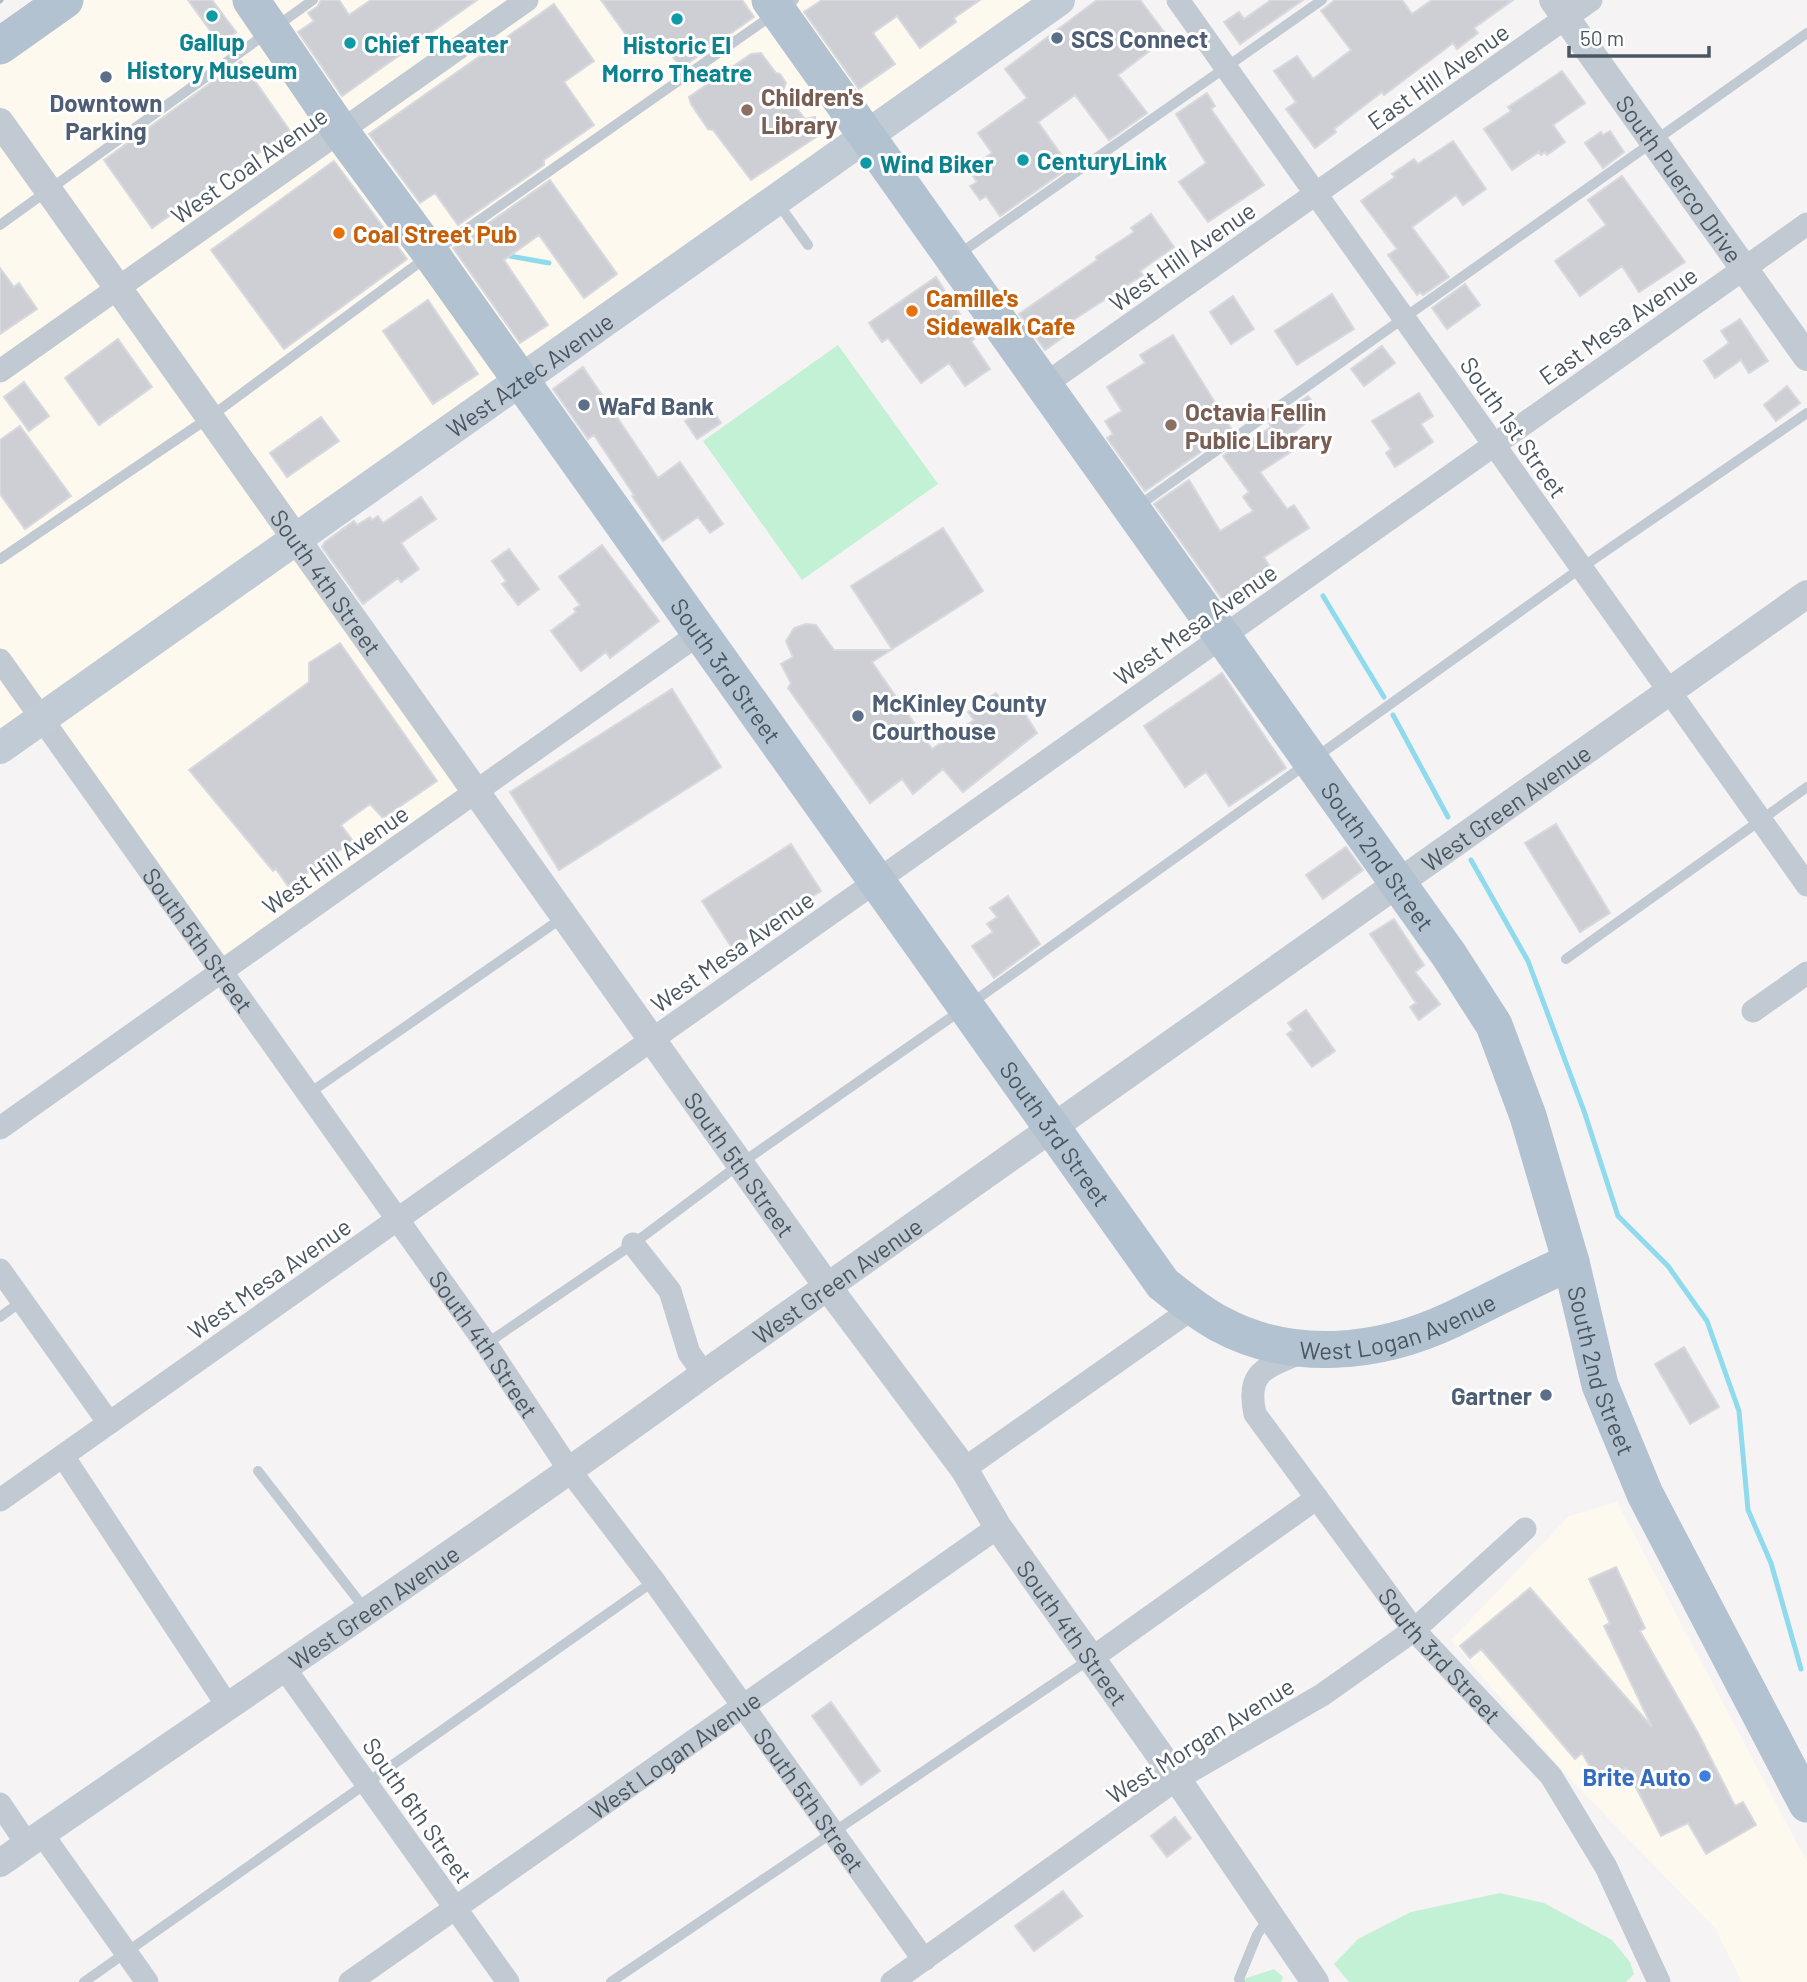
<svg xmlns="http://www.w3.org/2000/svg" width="1807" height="1982" viewBox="0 0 1807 1982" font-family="Barlow,sans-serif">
	<rect width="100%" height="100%" fill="#f5f3f3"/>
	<path fill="#fdf9ef" d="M 65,0 L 1059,0 L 297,539 L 476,792 L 221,972 L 42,719 L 0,748 L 0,46 Z
		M 1617,1502 L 1807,1862 L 1807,1982 L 1742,1982 L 1714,1927 L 1568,1777 L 1451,1640 L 1569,1516 Z"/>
	<path fill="#c3f1d5" d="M 838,345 L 938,484 L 802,580 L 703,441 Z
		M 1500,1893 L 1544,1903 L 1612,1940 L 1630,1962 L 1634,1974 L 1626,1982 L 1349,1982 L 1334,1964 L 1358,1939 L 1411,1912 Z
		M 1274,1969 L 1283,1977 L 1281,1982 L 1234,1982 Z"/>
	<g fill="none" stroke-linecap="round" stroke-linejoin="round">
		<path stroke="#90daee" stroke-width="5" d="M 504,255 L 549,263
			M 1323,596 L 1384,697
			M 1393,715 L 1448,817
			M 1471,860 L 1528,961 L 1584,1111 L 1618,1216 L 1668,1266 L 1707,1321 L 1739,1411 L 1748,1510 L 1771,1563 L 1801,1669"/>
	</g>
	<path fill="#cdcfd5" stroke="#d7d9de" stroke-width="2" d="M 188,0 L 212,0 L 236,32 L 220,44 Z
		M 321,0 L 339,0 L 349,15 L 371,0 L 477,0 L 342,96 L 298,32 L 314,21 L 308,13 L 318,6 Z
		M 601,0 L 742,0 L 754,17 L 681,68 L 660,39 L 639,53 Z
		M 822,0 L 980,0 L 954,18 L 956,22 L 920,48 L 897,16 L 873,33 L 895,64 L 859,89 L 804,12 Z
		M 1097,0 L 1140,0 L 1168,37 L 1118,75 L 1147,113 L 1109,140 L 1075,95 L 1038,122 L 1070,167 L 1000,216 L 986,196 L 980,200 L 970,186 L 977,182 L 968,169 L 992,153 L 978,133 L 1027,98 L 1005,69 Z
		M 1271,0 L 1303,0 L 1240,44 L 1224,22 L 1239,12 L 1244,19 Z
		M 1335,0 L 1402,0 L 1412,14 L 1432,0 L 1513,0 L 1474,28 L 1478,33 L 1457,49 L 1453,43 L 1384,95 L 1382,92 L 1334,129 L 1336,132 L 1315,148 L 1286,109 L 1296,102 L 1274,71 L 1297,56 L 1313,79 L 1351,50 L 1321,11 Z
		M 554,4 L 594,61 L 564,82 L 594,125 L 544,160 L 544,165 L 458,225 L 435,193 L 420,203 L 369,134 Z
		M 761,53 L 776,73 L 780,74 L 786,83 L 783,91 L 805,119 L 815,117 L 819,135 L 751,180 L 713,130 L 708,129 L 691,104 L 689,97 L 751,54 Z
		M 241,61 L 290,131 L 152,228 L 104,160 Z
		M 1562,71 L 1585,103 L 1553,125 L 1565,142 L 1547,155 L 1545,152 L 1541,155 L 1539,152 L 1512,170 L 1484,129 L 1511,111 L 1508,107 Z
		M 1207,93 L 1215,106 L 1211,109 L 1264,185 L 1208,222 L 1179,182 L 1206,163 L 1176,114 Z
		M 1610,131 L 1624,152 L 1603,168 L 1585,143 L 1601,132 L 1603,135 Z
		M 1453,141 L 1486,189 L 1463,205 L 1456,195 L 1412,227 L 1449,277 L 1423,295 L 1420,292 L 1417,295 L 1388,255 L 1397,249 L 1361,201 L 1395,177 L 1392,174 L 1414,159 L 1418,164 Z
		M 334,161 L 407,259 L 284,349 L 211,250 Z
		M 1622,176 L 1685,262 L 1639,292 L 1622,266 L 1580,296 L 1555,261 L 1606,225 L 1588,200 Z
		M 550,180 L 617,274 L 584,298 L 539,235 L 504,260 L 548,325 L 520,343 L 453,248 Z
		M 1151,214 L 1174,247 L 1140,271 L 1143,275 L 1064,326 L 1069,333 L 1045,350 L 1019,314 L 1097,260 L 1096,257 L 1134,232 L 1131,228 Z
		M 0,268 L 14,287 L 19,283 L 37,309 L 0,334 Z
		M 936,277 L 960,314 L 957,316 L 974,339 L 971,341 L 990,369 L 965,386 L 949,363 L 921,383 L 888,338 L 882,342 L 869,323 Z
		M 1465,284 L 1480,305 L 1447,329 L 1432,308 Z
		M 1332,294 L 1354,329 L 1297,365 L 1275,331 Z
		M 1233,296 L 1254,329 L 1231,344 L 1210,312 Z
		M 428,300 L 478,374 L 433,404 L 383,331 Z
		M 1740,319 L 1768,361 L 1749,373 L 1741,360 L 1715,378 L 1704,361 L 1729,343 L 1721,331 Z
		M 1173,335 L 1232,430 L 1145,491 L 1107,438 L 1113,434 L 1105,421 L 1122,411 L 1107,387 L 1145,363 L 1140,355 Z
		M 118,339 L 152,387 L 99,425 L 65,378 Z
		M 1382,346 L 1395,363 L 1364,386 L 1351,369 Z
		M 583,367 L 658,478 L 680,462 L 723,524 L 710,533 L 698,517 L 663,541 L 632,496 L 634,495 L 594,435 L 588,439 L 553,389 Z
		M 24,382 L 49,416 L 29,431 L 4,397 Z
		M 1787,386 L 1800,403 L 1776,421 L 1764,405 Z
		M 1419,393 L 1433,416 L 1421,424 L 1433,442 L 1395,467 L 1386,453 L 1391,449 L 1372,421 Z
		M 1308,396 L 1320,411 L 1292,434 L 1300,446 L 1260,472 L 1287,509 L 1294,505 L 1309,528 L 1264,557 L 1271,569 L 1222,599 L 1154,504 L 1189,480 L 1220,531 L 1253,511 L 1243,497 L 1249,492 L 1223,456 L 1240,443 L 1242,446 L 1271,427 L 1269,423 Z
		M 710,406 L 721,423 L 697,439 L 685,421 Z
		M 321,417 L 339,441 L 287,477 L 270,453 Z
		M 20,426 L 71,496 L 25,529 L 0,494 L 0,440 Z
		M 421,497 L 436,519 L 401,543 L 419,569 L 401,582 L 398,578 L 363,604 L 322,547 L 325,542 L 354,521 L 357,525 L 370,517 L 372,520 L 378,516 L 383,523 Z
		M 943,528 L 983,591 L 892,649 L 851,586 Z
		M 602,545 L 659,621 L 610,658 L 606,652 L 581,671 L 551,631 L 576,612 L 574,609 L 580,605 L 559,577 Z
		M 509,549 L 539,589 L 518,605 L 502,584 L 506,581 L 492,561 Z
		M 806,624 L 816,625 L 834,650 L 891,650 L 872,662 L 932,749 L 974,720 L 968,712 L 996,693 L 1005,705 L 1015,698 L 1037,733 L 963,792 L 943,769 L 913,794 L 902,779 L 870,803 L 788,688 L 791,683 L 781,664 L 793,657 L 786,641 L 794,628 Z
		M 340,643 L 437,781 L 383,818 L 370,804 L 341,825 L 353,841 L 288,886 L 276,869 L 273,871 L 189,770 L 309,682 L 309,663 Z
		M 1222,673 L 1286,768 L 1229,806 L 1206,772 L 1185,787 L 1144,726 Z
		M 672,689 L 721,767 L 559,870 L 510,792 Z
		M 1556,824 L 1610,913 L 1580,932 L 1525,843 Z
		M 791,844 L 821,891 L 732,948 L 702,901 Z
		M 1346,847 L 1363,870 L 1323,899 L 1306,875 Z
		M 1008,896 L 1040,944 L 994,978 L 972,946 L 993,932 L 987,924 L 997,917 L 990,908 Z
		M 1394,919 L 1424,965 L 1415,972 L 1440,1004 L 1419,1020 L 1410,1007 L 1416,1003 L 1370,934 Z
		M 1306,1010 L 1335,1051 L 1312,1067 L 1287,1034 L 1293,1030 L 1288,1023 Z
		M 1684,1347 L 1719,1407 L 1690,1424 L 1655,1364 Z
		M 1616,1567 L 1645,1628 L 1640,1631 L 1698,1733 L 1735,1806 L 1743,1802 L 1756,1825 L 1706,1854 L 1688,1823 L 1661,1836 L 1626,1768 L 1600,1784 L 1582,1753 L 1575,1759 L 1481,1649 L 1470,1658 L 1460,1646 L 1530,1588 L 1652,1727 L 1604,1626 L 1610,1623 L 1589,1579 Z
		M 831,1702 L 880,1771 L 861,1785 L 812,1716 Z
		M 1175,1817 L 1191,1838 L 1167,1857 L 1151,1836 Z
		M 1063,1891 L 1082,1916 L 1034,1951 L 1015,1926 Z"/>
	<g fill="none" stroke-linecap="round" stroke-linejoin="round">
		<path stroke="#c1cad2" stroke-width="10" d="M 777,202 L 808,245
			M 0,225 L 313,0
			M 959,254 L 1322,0
			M 1138,506 L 1807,33
			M 0,559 L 210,417 L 431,254 L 794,0
			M 1566,959 L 1807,787
			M 308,1094 L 565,916
			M 0,1317 L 22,1301
			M 486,1344 L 633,1244 L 740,1164 L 966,1007 L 1581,568 L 1807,413
			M 258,1471 L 365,1609
			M 84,1982 L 654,1581
			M 611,1982 L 1090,1659
			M 1240,1982 L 1239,1979 L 1257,1935 L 1269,1917"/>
		<g stroke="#c1cad2" stroke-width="23">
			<path d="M 1178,0 L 1807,885"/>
			<path d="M 0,371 L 527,0"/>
			<path d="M 1044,385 L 1591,0"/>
			<path id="s1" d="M 0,660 L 486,1344 L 570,1471 L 654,1581 L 924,1960"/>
			<path d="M 1753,1011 L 1807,973"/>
			<path d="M 0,1128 L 700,633"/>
			<path d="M 633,1244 L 670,1291 L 689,1353 L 704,1374"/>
			<path d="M 0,1270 L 109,1423"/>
			<path id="s2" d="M 1304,1351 C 1269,1367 1245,1369 1255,1414 L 1414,1630 L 1551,1776 L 1606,1867 L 1659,1982"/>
			<path d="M 63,1456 L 227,1705"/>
			<path d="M 964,1469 L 1193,1308"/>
			<path d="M 0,1500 L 1807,224"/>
			<path d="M 1092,1658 L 1317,1498"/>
			<path d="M 285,1669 L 508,1982"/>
			<path d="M 0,1804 L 27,1844"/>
			<path d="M 42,1834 L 147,1982"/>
			<path id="s3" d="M 350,1982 L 998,1527"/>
			<path d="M 892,1982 L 1177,1779 L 1322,1695 L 1414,1630 L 1525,1529"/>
		</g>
		<g stroke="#c1cad2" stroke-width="28">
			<path id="s4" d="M 1553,0 L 1807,357"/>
			<path id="s5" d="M 0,122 L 827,1286 L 964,1469 L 998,1527 L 1177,1779 L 1315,1982"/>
			<path id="s6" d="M 0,1863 C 235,1700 473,1542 704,1374 L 1807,594"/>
		</g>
		<path stroke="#c1cbd6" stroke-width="32" id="s7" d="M 0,748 L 1059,0"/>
		<g stroke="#b3c2d1" stroke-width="37">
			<path id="s8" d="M 251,0 L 341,132 L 431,254 L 1163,1284 C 1181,1298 1199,1313 1220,1324 C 1292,1363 1379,1354 1451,1320 C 1491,1301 1530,1280 1571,1262"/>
			<path id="s9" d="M 770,0 L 1449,955 L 1494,1025 L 1528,1116 L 1571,1262 L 1600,1385 L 1645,1494 L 1807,1804"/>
			<path d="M 0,46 L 65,0"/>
		</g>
		<path stroke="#b5b8bd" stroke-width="5" d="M 0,1 L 1,0"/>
	</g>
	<g fill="#0f9aa8" stroke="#fff" stroke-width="2.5">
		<circle cx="212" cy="16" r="7"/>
		<circle cx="677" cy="19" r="7"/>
		<circle cx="350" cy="43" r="7"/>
		<circle cx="1023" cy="160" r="7"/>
		<circle cx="866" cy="163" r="7"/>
	</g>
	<g fill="#5c6f8a" stroke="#fff" stroke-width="2.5">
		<circle cx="1057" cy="38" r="7"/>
		<circle cx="106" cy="77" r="7"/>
		<circle cx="584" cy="405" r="7"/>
		<circle cx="858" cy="716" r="7"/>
		<circle cx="1546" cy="1395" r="7"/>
	</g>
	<g fill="#8d6e63" stroke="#fff" stroke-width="2.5">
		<circle cx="747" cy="110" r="7"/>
		<circle cx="1171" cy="425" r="7"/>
	</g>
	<g fill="#e8710a" stroke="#fff" stroke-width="2.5">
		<circle cx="339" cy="233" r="7"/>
		<circle cx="912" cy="311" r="7"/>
	</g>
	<circle fill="#3f7fe0" stroke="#fff" stroke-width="2.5" cx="1705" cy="1776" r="7"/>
	<g text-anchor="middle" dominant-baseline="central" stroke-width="6" stroke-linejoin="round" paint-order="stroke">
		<g font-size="24" font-weight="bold" fill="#4e5e75" stroke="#fff" text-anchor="start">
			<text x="1071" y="38">SCS Connect</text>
			<text x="106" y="102" text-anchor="middle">Downtown<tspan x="106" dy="28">Parking</tspan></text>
			<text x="598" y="405">WaFd Bank</text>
			<text x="872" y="702">McKinley County<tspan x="872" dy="28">Courthouse</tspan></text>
			<text x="1532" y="1395" text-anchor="end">Gartner</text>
		</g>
		<g font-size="24" font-weight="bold" fill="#0d838f" stroke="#fff" text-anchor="start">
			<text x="212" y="41" text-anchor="middle">Gallup<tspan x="212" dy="28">History Museum</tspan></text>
			<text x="364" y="43">Chief Theater</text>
			<text x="677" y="44" text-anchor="middle">Historic El<tspan x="677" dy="28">Morro Theatre</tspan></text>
			<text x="1037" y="160">CenturyLink</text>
			<text x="880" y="163">Wind Biker</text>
		</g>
		<g font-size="24" fill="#4a5661" stroke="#fff">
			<text transform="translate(1438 76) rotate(-35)">East Hill Avenue</text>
			<text transform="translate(249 165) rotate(-35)">West Coal Avenue</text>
			<text stroke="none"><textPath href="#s4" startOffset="219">South Puerco Drive</textPath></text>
			<text transform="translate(1182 256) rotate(-35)">West Hill Avenue</text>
			<text transform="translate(1618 325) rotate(-35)">East Mesa Avenue</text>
			<text stroke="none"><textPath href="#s7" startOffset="648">West Aztec Avenue</textPath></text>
			<text transform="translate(1514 427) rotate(55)">South 1st Street</text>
			<text stroke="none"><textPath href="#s5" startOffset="564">South 4th Street</textPath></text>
			<text transform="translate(1195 624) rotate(-35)">West Mesa Avenue</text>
			<text stroke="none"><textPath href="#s8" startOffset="822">South 3rd Street</textPath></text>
			<text stroke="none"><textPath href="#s6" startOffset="1839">West Green Avenue</textPath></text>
			<text stroke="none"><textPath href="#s9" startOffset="1050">South 2nd Street</textPath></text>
			<text transform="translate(335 859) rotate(-35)">West Hill Avenue</text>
			<text stroke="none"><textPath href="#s1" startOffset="343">South 5th Street</textPath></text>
			<text transform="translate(732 951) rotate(-35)">West Mesa Avenue</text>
			<text stroke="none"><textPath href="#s8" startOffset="1390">South 3rd Street</textPath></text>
			<text stroke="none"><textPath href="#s5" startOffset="1278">South 5th Street</textPath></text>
			<text transform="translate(269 1278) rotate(-35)">West Mesa Avenue</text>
			<text stroke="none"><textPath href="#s6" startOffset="1020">West Green Avenue</textPath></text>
			<text stroke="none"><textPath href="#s8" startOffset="1830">West Logan Avenue</textPath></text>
			<text stroke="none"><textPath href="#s1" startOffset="838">South 4th Street</textPath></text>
			<text stroke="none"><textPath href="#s9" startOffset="1617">South 2nd Street</textPath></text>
			<text stroke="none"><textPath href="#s6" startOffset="453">West Green Avenue</textPath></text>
			<text stroke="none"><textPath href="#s5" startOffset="1853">South 4th Street</textPath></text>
			<text stroke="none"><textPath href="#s2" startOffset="396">South 3rd Street</textPath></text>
			<text transform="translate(1200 1740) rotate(-32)">West Morgan Avenue</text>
			<text stroke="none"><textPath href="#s3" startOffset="396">West Logan Avenue</textPath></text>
			<text stroke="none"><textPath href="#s1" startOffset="1398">South 5th Street</textPath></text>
			<text transform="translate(418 1810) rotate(55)">South 6th Street</text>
		</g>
		<g font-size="24" font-weight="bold" fill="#785e54" stroke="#fff" text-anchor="start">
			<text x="761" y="96">Children's<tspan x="761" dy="28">Library</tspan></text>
			<text x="1185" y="411">Octavia Fellin<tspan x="1185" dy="28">Public Library</tspan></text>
		</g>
		<g font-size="24" font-weight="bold" fill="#c56008" stroke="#fff" text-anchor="start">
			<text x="353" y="233">Coal Street Pub</text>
			<text x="926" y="297">Camille's<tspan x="926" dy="28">Sidewalk Cafe</tspan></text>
		</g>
		<g font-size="24" font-weight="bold" fill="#366cbe" stroke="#fff" text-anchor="end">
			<text x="1691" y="1776">Brite Auto</text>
		</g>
	</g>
	<path d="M1569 46v10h140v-10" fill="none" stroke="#4a5661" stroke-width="3.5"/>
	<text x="1580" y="46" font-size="21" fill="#4a5661" stroke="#ffffff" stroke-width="5" paint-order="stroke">50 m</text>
</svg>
